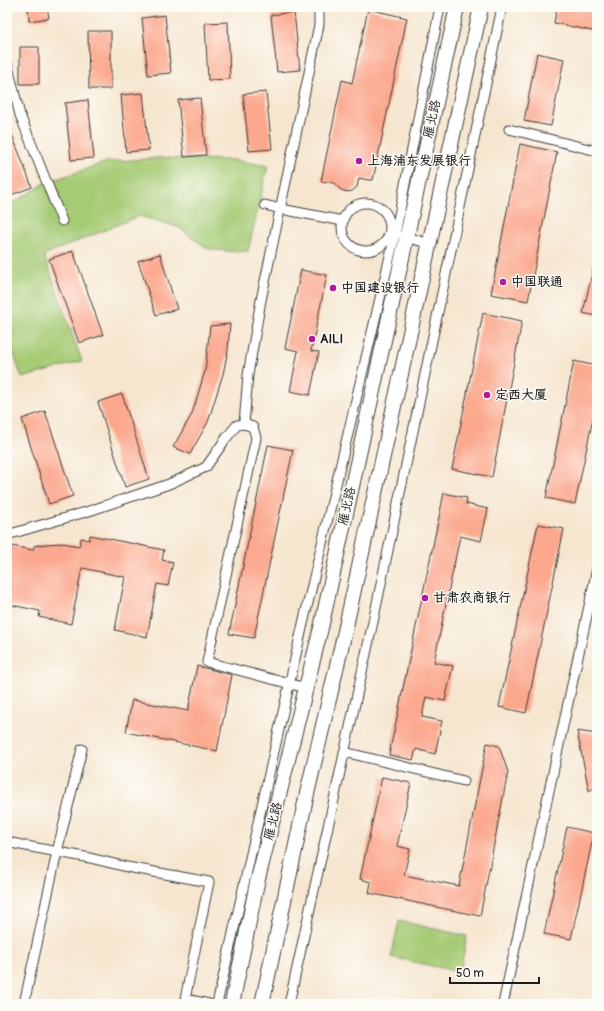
<svg xmlns="http://www.w3.org/2000/svg" width="604" height="1011" viewBox="0 0 604 1011" font-family="Pangolin,'LXGW WenKai TC',sans-serif">
	<rect width="100%" height="100%" fill="#fdfcf7"/>
	<filter id="ink" filterUnits="userSpaceOnUse"><feTurbulence type="fractalNoise" baseFrequency=".025" numOctaves="2"/><feDisplacementMap in="SourceGraphic" scale="8" xChannelSelector="R" yChannelSelector="G"/><feConvolveMatrix kernelMatrix="1 2 1 2 8 2 1 2 1" color-interpolation-filters="sRGB"/></filter>
	<filter id="wash" filterUnits="userSpaceOnUse"><feTurbulence type="fractalNoise" baseFrequency=".012" numOctaves="4" result="noise"/><feDisplacementMap in="SourceGraphic" scale="16" xChannelSelector="R" yChannelSelector="G"/><feGaussianBlur stdDeviation="0.9" result="paint"/><feColorMatrix in="noise" values="0 0 0 0 0 0 0 0 0 0 0 0 0 0 0 0 0 1.4 0 .05"/><feComposite in="paint" operator="in"/></filter>
	<g filter="url(#wash)">
		<rect width="100%" height="100%" fill="#f6e6d0"/>
		<path fill="#a6cb75" stroke="#617448" d="M 157,158 L 234,160 L 268,166 L 248,251 L 236,252 L 208,249 L 178,227 L 139,216 L 44,255 L 82,361 L 22,378 L 7,335 L 7,207 L 45,183 L 107,162 Z
			M 399,921 L 467,936 L 460,972 L 391,957 Z"/>
		<g id="blocks">
			<path fill="#fba88e" d="M 28,7 L 47,7 L 49,18 L 29,21 Z
				M 557,7 L 597,7 L 597,32 L 554,23 Z
				M 368,9 L 407,18 L 373,180 L 368,180 L 359,178 L 357,187 L 352,191 L 347,192 L 341,190 L 334,183 L 321,181 L 342,80 L 352,83 Z
				M 294,12 L 300,70 L 277,72 L 271,15 Z
				M 165,15 L 171,73 L 148,75 L 142,18 Z
				M 228,22 L 230,79 L 208,80 L 205,23 Z
				M 88,31 L 111,31 L 111,89 L 89,89 Z
				M 20,47 L 39,47 L 39,84 L 20,84 Z
				M 537,53 L 564,59 L 551,126 L 524,121 Z
				M 266,92 L 272,149 L 249,151 L 243,94 Z
				M 143,93 L 149,150 L 126,152 L 121,95 Z
				M 200,98 L 206,155 L 184,157 L 178,100 Z
				M 88,100 L 94,158 L 71,160 L 65,103 Z
				M 7,124 L 8,124 L 32,187 L 11,195 L 7,185 Z
				M 520,144 L 557,152 L 528,301 L 491,294 Z
				M 73,251 L 103,335 L 79,343 L 49,259 Z
				M 160,254 L 177,309 L 156,315 L 138,261 Z
				M 593,269 L 597,270 L 597,316 L 583,313 Z
				M 301,270 L 327,275 L 311,351 L 319,352 L 310,395 L 290,391 L 298,351 L 285,348 Z
				M 483,313 L 522,321 L 492,477 L 452,469 Z
				M 230,324 L 228,350 L 223,374 L 208,422 L 190,454 L 173,447 L 192,414 L 205,371 L 210,326 Z
				M 574,361 L 597,366 L 597,399 L 575,504 L 546,498 Z
				M 122,394 L 149,479 L 125,487 L 98,402 Z
				M 45,411 L 73,496 L 49,504 L 22,419 Z
				M 268,445 L 293,450 L 254,638 L 229,634 Z
				M 444,493 L 467,498 L 466,504 L 488,509 L 481,541 L 460,536 L 434,662 L 453,666 L 445,701 L 426,697 L 422,717 L 442,721 L 435,754 L 416,749 L 413,760 L 389,755 Z
				M 538,524 L 564,529 L 526,713 L 499,707 Z
				M 90,535 L 164,550 L 162,560 L 173,562 L 168,586 L 157,584 L 147,637 L 115,630 L 125,577 L 82,568 L 71,624 L 39,617 L 40,611 L 7,604 L 7,568 L 12,546 L 33,550 L 34,546 L 46,544 L 63,543 L 79,546 L 81,538 L 89,540 Z
				M 197,666 L 232,675 L 217,751 L 126,732 L 132,700 L 188,711 Z
				M 577,731 L 597,734 L 597,786 L 589,791 Z
				M 487,743 L 499,746 L 508,772 L 480,916 L 369,893 L 371,882 L 360,879 L 382,777 L 411,783 L 397,846 L 410,849 L 404,875 L 459,886 Z
				M 567,827 L 594,833 L 571,939 L 544,934 Z"/>
		</g>
	</g>
	<g filter="url(#ink)">
		<use href="#blocks" fill-opacity="0" stroke="#3d3a37" stroke-width="1"/>
		<g fill="none" stroke-linecap="round" stroke-linejoin="round">
			<g stroke="#3d3a37" stroke-width="11">
				<path id="street" d="M 7,63 L 20,115 L 62,221
					M 509,129 L 597,151
					M342 227a24 24 0 1 1 48 0a24 24 0 1 1-48 0Z
					M 265,205 L 281,209 L 343,221
					M 403,236 L 430,244
					M 244,424 L 248,375 L 261,300 L 319,25 L 319,7
					M 7,535 L 89,511 L 169,484 L 206,467 L 227,437 L 237,425 L 244,424 L 253,427 L 256,438 L 207,662 L 306,688
					M 344,752 L 464,781
					M 7,842 L 26,846 L 90,858 L 127,867 L 209,882 L 184,1004
					M 185,999 L 209,1004
					M 24,1004 L 57,852 L 82,749
					M 217,1004 L 302,628 L 395,235 L 440,7
					M 289,1004 L 373,622 L 502,7
					M 503,1004 L 597,569"/>
			</g>
			<g stroke="#3d3a37" stroke-width="16">
				<path id="primary" d="M 232,1004 L 257,883 L 321,628 L 457,7
					M 262,1004 L 306,798 L 345,631 L 481,7"/>
			</g>
			<use href="#street" stroke="#fff" stroke-width="9"/>
			<use href="#primary" stroke="#fff" stroke-width="14"/>
		</g>
	</g>
	<g fill="#b5179e" stroke="#fdfcf7" stroke-width="1.5">
		<circle cx="359" cy="161" r="4"/>
		<circle cx="503" cy="282" r="4"/>
		<circle cx="333" cy="288" r="4"/>
		<circle cx="312" cy="339" r="4"/>
		<circle cx="487" cy="395" r="4"/>
		<circle cx="425" cy="598" r="4"/>
	</g>
	<g text-anchor="middle" dominant-baseline="central" stroke-width="3" stroke-linejoin="round" paint-order="stroke">
		<g font-size="13" fill="#1c1c1c" stroke="#fdfcf7">
			<text transform="translate(432 119) rotate(-78)">雁北路</text>
			<text transform="translate(347 506) rotate(-78)">雁北路</text>
			<text transform="translate(273 821) rotate(-76)">雁北路</text>
		</g>
		<g font-size="13" font-weight="bold" fill="#1c1c1c" stroke="#fdfcf7" text-anchor="start">
			<text x="367" y="161">上海浦东发展银行</text>
			<text x="511" y="282">中国联通</text>
			<text x="341" y="288">中国建设银行</text>
			<text x="320" y="339">AILI</text>
			<text x="495" y="395">定西大厦</text>
			<text x="433" y="598">甘肃农商银行</text>
		</g>
	</g>
	<rect width="604" height="1011" fill="none" stroke="#fdfcf7" stroke-width="24"/>
	<path d="M450 977v6h89v-6" fill="none" stroke="#1c1c1c" stroke-width="2"/>
	<text x="456" y="977" font-size="12" fill="#1c1c1c" stroke="#fdfcf7" stroke-width="3" paint-order="stroke">50 m</text>
</svg>
